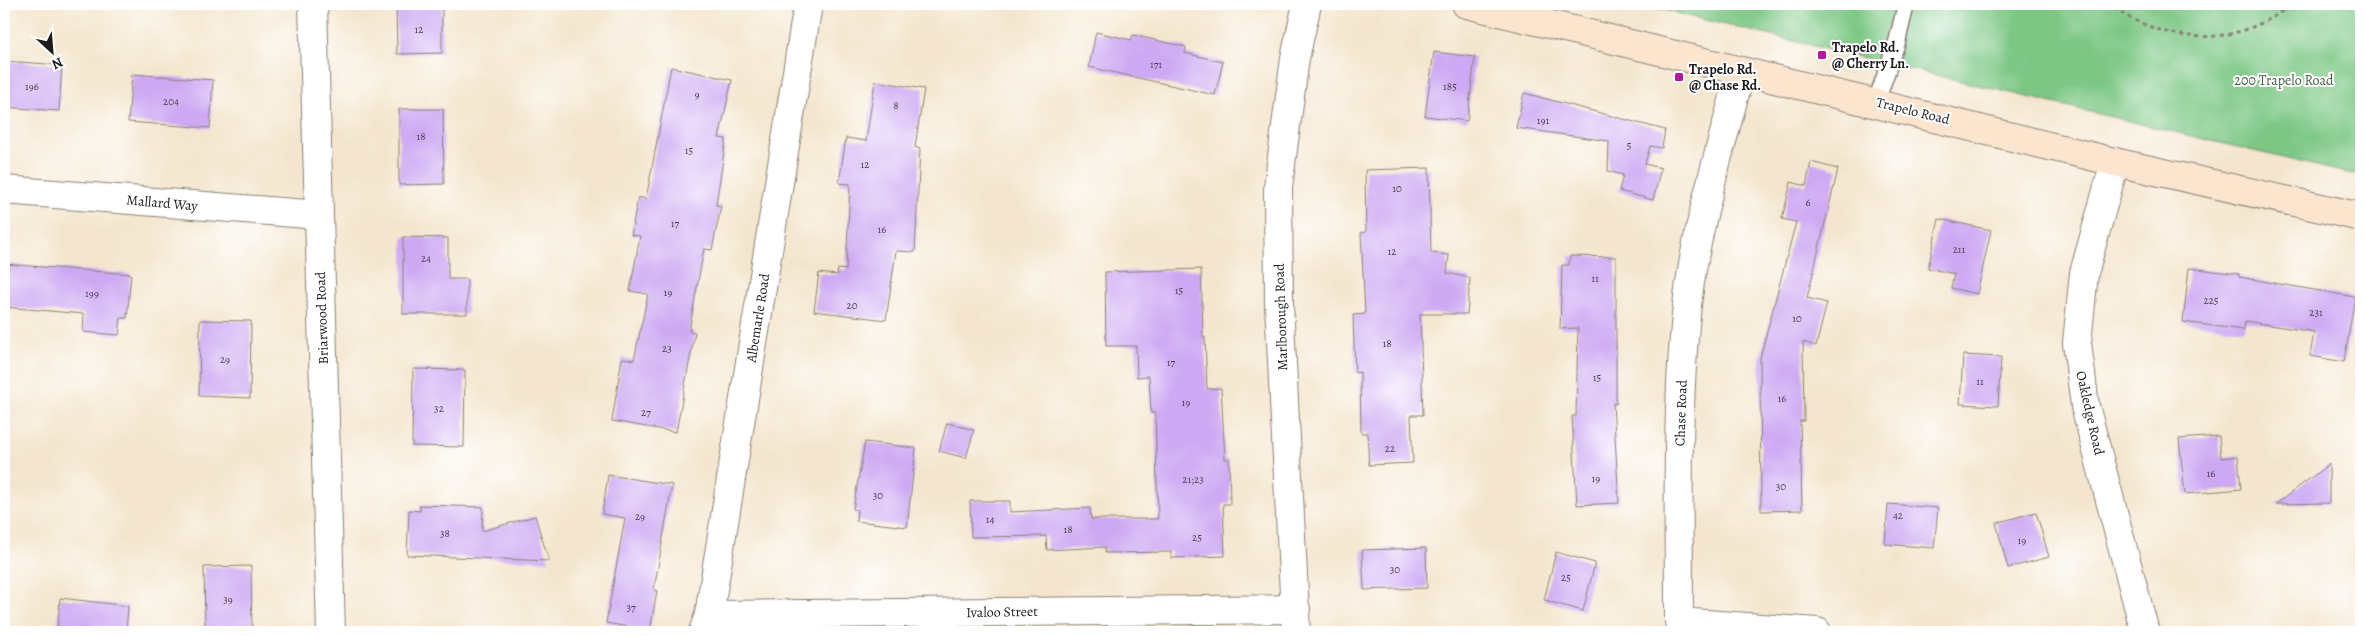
<svg xmlns="http://www.w3.org/2000/svg" width="2365" height="636" viewBox="0 0 2365 636" font-family="Alegreya,serif">
	<rect width="100%" height="100%" fill="#fff"/>
	<filter id="ink" filterUnits="userSpaceOnUse"><feTurbulence type="fractalNoise" baseFrequency=".02" numOctaves="2"/><feDisplacementMap in="SourceGraphic" scale="10" xChannelSelector="R" yChannelSelector="G"/><feConvolveMatrix kernelMatrix="1 2 1 2 8 2 1 2 1" color-interpolation-filters="sRGB"/></filter>
	<filter id="wash" filterUnits="userSpaceOnUse"><feTurbulence type="fractalNoise" baseFrequency=".0096" numOctaves="4" result="noise"/><feDisplacementMap in="SourceGraphic" scale="20" xChannelSelector="R" yChannelSelector="G"/><feGaussianBlur stdDeviation="1.12" result="paint"/><feColorMatrix in="noise" values="0 0 0 0 0 0 0 0 0 0 0 0 0 0 0 0 0 1.4 0 .05"/><feComposite in="paint" operator="in"/></filter>
	<g filter="url(#wash)">
		<rect width="100%" height="100%" fill="#f4e6ce"/>
		<path fill="#7cc784" stroke="#4c7250" d="M 1638,4 L 2361,4 L 2361,175 L 2342,172 Z"/>
		<g id="blocks">
			<path fill="#cda9f3" d="M 396,4 L 442,4 L 442,53 L 397,54 Z
				M 1096,32 L 1131,40 L 1133,35 L 1186,47 L 1185,53 L 1223,62 L 1215,95 L 1089,67 Z
				M 1434,52 L 1475,57 L 1467,121 L 1425,116 Z
				M 4,61 L 62,65 L 59,111 L 4,107 Z
				M 671,67 L 732,80 L 719,138 L 726,139 L 716,205 L 721,206 L 712,250 L 704,249 L 689,331 L 695,332 L 676,432 L 612,421 L 622,358 L 634,360 L 648,294 L 630,291 L 640,236 L 631,235 L 638,197 L 646,199 Z
				M 132,74 L 213,80 L 210,128 L 128,122 Z
				M 875,81 L 924,89 L 915,147 L 920,149 L 915,252 L 896,251 L 886,320 L 814,311 L 819,273 L 837,275 L 838,269 L 846,270 L 850,184 L 839,183 L 846,138 L 866,141 Z
				M 1524,93 L 1665,130 L 1662,148 L 1650,146 L 1645,164 L 1661,168 L 1653,200 L 1619,191 L 1623,175 L 1608,171 L 1609,141 L 1516,128 Z
				M 399,109 L 443,109 L 444,184 L 399,185 Z
				M 1811,162 L 1838,169 L 1807,298 L 1827,303 L 1816,346 L 1803,342 L 1804,421 L 1800,421 L 1802,510 L 1761,511 L 1760,358 L 1796,222 L 1782,219 L 1791,182 L 1806,186 Z
				M 1429,168 L 1431,253 L 1449,255 L 1447,273 L 1470,278 L 1467,314 L 1420,314 L 1423,415 L 1411,415 L 1413,463 L 1369,465 L 1367,433 L 1361,433 L 1360,372 L 1355,373 L 1353,315 L 1365,314 L 1361,233 L 1366,232 L 1365,170 Z
				M 1939,219 L 1991,230 L 1977,294 L 1951,288 L 1954,274 L 1928,268 Z
				M 403,237 L 448,238 L 448,279 L 467,279 L 467,314 L 403,314 Z
				M 1570,256 L 1616,257 L 1616,404 L 1613,403 L 1619,503 L 1577,505 L 1572,416 L 1576,416 L 1578,328 L 1560,329 L 1562,265 L 1569,265 Z
				M 4,264 L 131,274 L 127,318 L 121,318 L 119,335 L 83,332 L 84,314 L 4,307 Z
				M 2189,268 L 2239,274 L 2239,277 L 2355,297 L 2344,362 L 2310,356 L 2314,332 L 2245,321 L 2244,330 L 2183,322 Z
				M 1201,269 L 1203,337 L 1205,337 L 1207,389 L 1221,388 L 1225,459 L 1229,459 L 1230,504 L 1223,504 L 1225,556 L 1171,558 L 1171,552 L 1105,553 L 1105,547 L 1047,550 L 1046,536 L 971,537 L 970,501 L 1010,501 L 1010,512 L 1090,508 L 1091,519 L 1158,519 L 1155,413 L 1151,413 L 1149,376 L 1137,377 L 1136,346 L 1106,346 L 1105,272 Z
				M 200,320 L 251,321 L 250,398 L 199,396 Z
				M 1963,355 L 2001,357 L 1998,406 L 1960,404 Z
				M 413,369 L 465,370 L 464,447 L 412,446 Z
				M 947,423 L 974,430 L 966,458 L 939,451 Z
				M 2219,436 L 2221,458 L 2238,456 L 2241,489 L 2185,494 L 2179,439 Z
				M 865,442 L 916,448 L 907,527 L 856,521 L 857,510 L 853,509 Z
				M 2329,464 L 2329,503 L 2276,504 Z
				M 608,475 L 672,485 L 654,590 L 657,591 L 650,631 L 606,623 L 625,518 L 602,514 Z
				M 1888,504 L 1938,508 L 1934,548 L 1885,544 Z
				M 420,505 L 483,507 L 482,531 L 535,516 L 549,561 L 407,555 L 409,510 L 420,511 Z
				M 2036,512 L 2049,557 L 2008,568 L 1996,523 Z
				M 1426,548 L 1427,588 L 1364,590 L 1362,550 Z
				M 1556,552 L 1595,563 L 1583,611 L 1544,600 Z
				M 251,566 L 252,632 L 205,632 L 204,567 Z
				M 60,598 L 128,606 L 126,632 L 57,632 Z"/>
		</g>
	</g>
	<g filter="url(#ink)">
		<use href="#blocks" fill-opacity="0" stroke="#888175" stroke-width="1"/>
		<g fill="none" stroke-linecap="round" stroke-linejoin="round">
			<g stroke="#888175" stroke-width="19">
				<path id="lane" d="M 1876,102 L 1897,42 L 1906,4"/>
			</g>
			<g stroke="#888175" stroke-width="30">
				<path id="street" d="M 313,4 L 331,632
					M 1741,71 C 1720,151 1694,232 1686,315 C 1676,416 1679,519 1679,622 L 1817,632
					M 2115,162 L 2084,273 L 2077,343 L 2085,406 L 2145,632
					M 4,190 L 319,215
					M 709,615 L 1296,609
					M 703,632 L 709,615 L 808,4
					M 1296,632 L 1279,304 L 1278,187 L 1295,58 L 1307,4"/>
			</g>
			<g stroke="#888175" stroke-width="30">
				<path id="secondary" d="M 1466,4 L 2115,162 L 2361,217"/>
			</g>
			<path stroke="#888175" stroke-width="3" stroke-dasharray="4 4" stroke-linecap="butt" d="M 2107,4 C 2167,45 2233,50 2292,4"/>
			<use href="#lane" stroke="#fff" stroke-width="16"/>
			<use href="#street" stroke="#fff" stroke-width="28"/>
			<use href="#secondary" stroke="#fbe5cf" stroke-width="28"/>
		</g>
	</g>
	<g fill="#b5179e" stroke="#fff" stroke-width="2">
		<rect x="1817" y="50" width="10" height="10" rx="2.5"/>
		<rect x="1674" y="72" width="10" height="10" rx="2.5"/>
	</g>
	<g text-anchor="middle" dominant-baseline="central" stroke-width="4" stroke-linejoin="round" paint-order="stroke">
		<g font-size="11" fill="#483f52">
			<text x="419" y="29">12</text>
			<text x="1156" y="64">171</text>
			<text x="32" y="86">196</text>
			<text x="1450" y="86">185</text>
			<text x="697" y="94">9</text>
			<text x="171" y="101">204</text>
			<text x="896" y="105">8</text>
			<text x="1543" y="120">191</text>
			<text x="421" y="136">18</text>
			<text x="1629" y="145">5</text>
			<text x="689" y="150">15</text>
			<text x="865" y="164">12</text>
			<text x="1397" y="188">10</text>
			<text x="1808" y="202">6</text>
			<text x="675" y="223">17</text>
			<text x="882" y="229">16</text>
			<text x="1959" y="249">211</text>
			<text x="1392" y="251">12</text>
			<text x="426" y="258">24</text>
			<text x="1595" y="278">11</text>
			<text x="1179" y="290">15</text>
			<text x="668" y="292">19</text>
			<text x="92" y="293">199</text>
			<text x="2211" y="300">225</text>
			<text x="852" y="305">20</text>
			<text x="2316" y="312">231</text>
			<text x="1797" y="318">10</text>
			<text x="1387" y="343">18</text>
			<text x="667" y="348">23</text>
			<text x="225" y="359">29</text>
			<text x="1171" y="362">17</text>
			<text x="1597" y="377">15</text>
			<text x="1980" y="381">11</text>
			<text x="1782" y="398">16</text>
			<text x="1186" y="402">19</text>
			<text x="439" y="408">32</text>
			<text x="646" y="412">27</text>
			<text x="1390" y="448">22</text>
			<text x="2211" y="473">16</text>
			<text x="1596" y="478">19</text>
			<text x="1193" y="479">21;23</text>
			<text x="1781" y="486">30</text>
			<text x="878" y="495">30</text>
			<text x="1898" y="515">42</text>
			<text x="640" y="516">29</text>
			<text x="990" y="519">14</text>
			<text x="1068" y="529">18</text>
			<text x="445" y="533">38</text>
			<text x="1197" y="537">25</text>
			<text x="2022" y="540">19</text>
			<text x="1395" y="569">30</text>
			<text x="1566" y="577">25</text>
			<text x="228" y="599">39</text>
			<text x="631" y="607">37</text>
		</g>
		<g font-size="14" font-weight="bold" fill="#1c1c1c" stroke="#fff" text-anchor="start">
			<text x="1832" y="47">Trapelo Rd.<tspan x="1832" dy="16">@ Cherry Ln.</tspan></text>
			<text x="1689" y="69">Trapelo Rd.<tspan x="1689" dy="16">@ Chase Rd.</tspan></text>
		</g>
		<g font-size="14" fill="#426046" stroke="#fff">
			<text x="2284" y="80">200 Trapelo Road</text>
		</g>
		<g font-size="14" fill="#1c1c1c" stroke="#fff">
			<text transform="translate(1913 111) rotate(14)">Trapelo Road</text>
			<text transform="translate(162 203) rotate(5)">Mallard Way</text>
			<text transform="translate(1281 317) rotate(-92)">Marlborough Road</text>
			<text transform="translate(322 318) rotate(-92)">Briarwood Road</text>
			<text transform="translate(758 318) rotate(-81)">Albemarle Road</text>
			<text transform="translate(1681 413) rotate(-88)">Chase Road</text>
			<text transform="translate(2090 413) rotate(77)">Oakledge Road</text>
			<text transform="translate(1002 612) rotate(-1)">Ivaloo Street</text>
		</g>
	</g>
	<rect width="2365" height="636" fill="none" stroke="#fff" stroke-width="20"/>
	<g transform="translate(52 52) rotate(154)" stroke="#ffffff" stroke-width="4" paint-order="stroke">
	<path d="M0-4L9 19L0 12L-9 19Z" fill="#1c1c1c"/>
	<text y="-8" font-size="14" font-weight="bold" text-anchor="middle" fill="#1c1c1c">N</text>
	</g>
</svg>
